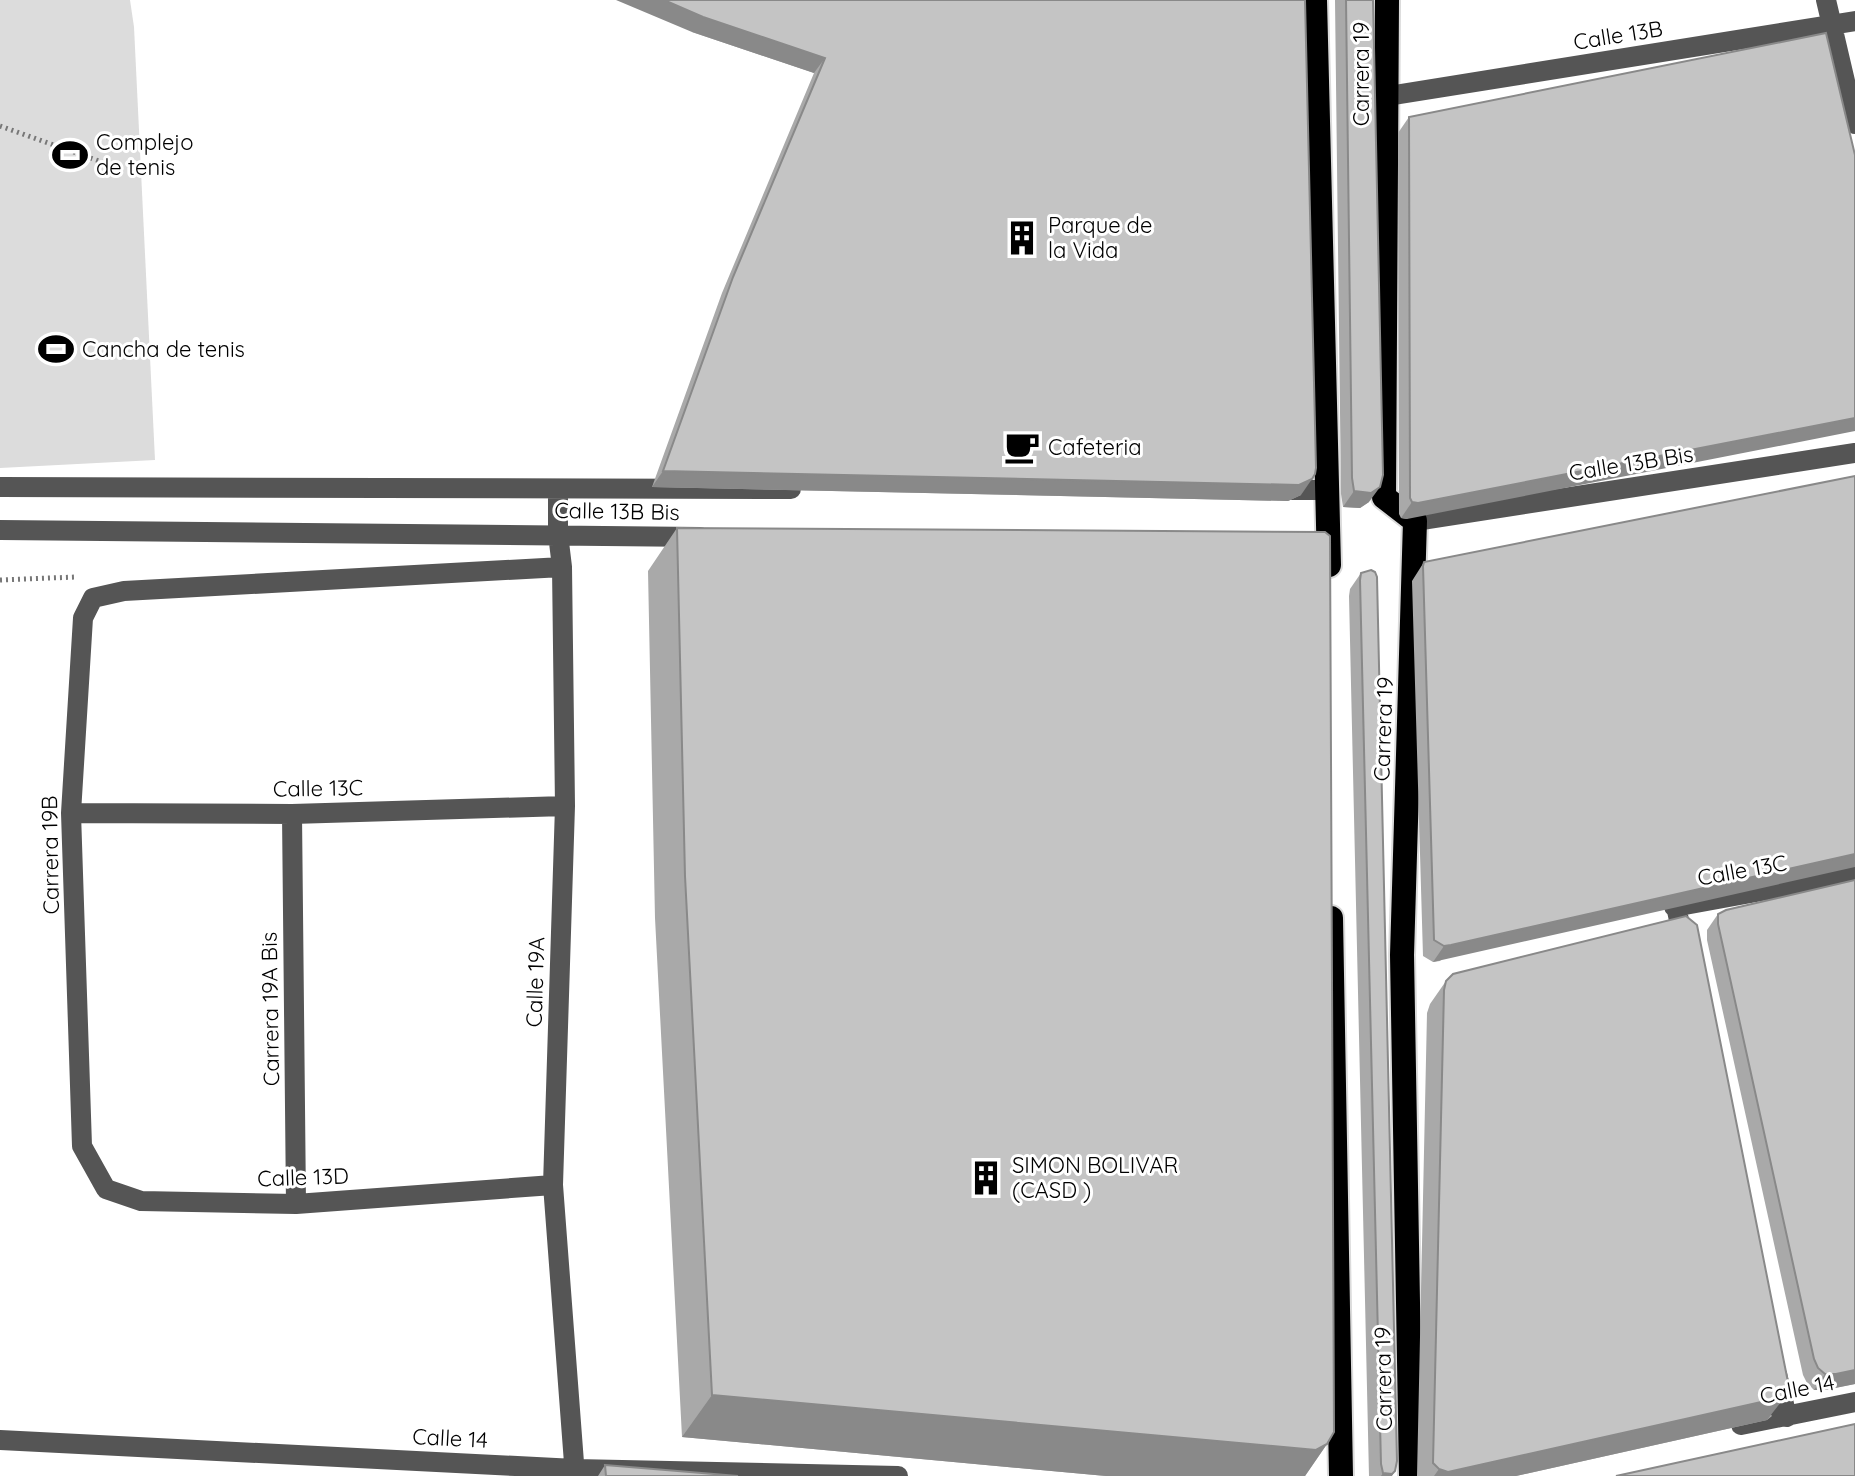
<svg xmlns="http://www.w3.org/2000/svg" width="1855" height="1476" viewBox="0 0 1855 1476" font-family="Quicksand,sans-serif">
	<rect width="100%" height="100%" fill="#fff"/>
	<path fill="#dcdcdc" d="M 0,0 L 130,0 L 134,27 L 155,460 L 0,468 Z"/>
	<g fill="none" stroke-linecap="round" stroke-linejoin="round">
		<g stroke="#dbdbdb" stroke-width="28">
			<path id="highway" d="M 1315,0 L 1329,565
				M 1387,0 L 1384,497 L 1415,521 L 1402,955 L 1411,1476
				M 1331,918 L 1341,1476"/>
		</g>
		<path stroke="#777" stroke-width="5" stroke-dasharray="2 4" stroke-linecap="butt" d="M 0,126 L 116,167
			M 0,580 L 76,577"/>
		<path stroke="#555" stroke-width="20" d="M 1826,0 L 1855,124
			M 1388,96 L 1855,21
			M 0,487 L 791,489
			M 558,489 L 558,534 L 562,567 L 565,806 L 553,1185 L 575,1476
			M 1279,490 L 1327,490
			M 1415,521 L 1855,453
			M 0,530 L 700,537
			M 71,813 L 292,814 L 565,806
			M 292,814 L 296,1204
			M 1676,906 L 1684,944
			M 1674,907 L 1855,874
			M 553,1185 L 296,1204 L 141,1201 L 106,1189 L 82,1146 L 71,813 L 83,618 L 93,598 L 124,591 L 562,567
			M 1777,1374 L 1787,1417
			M 1741,1425 L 1855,1402
			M 0,1440 L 575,1469 L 898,1476"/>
		<use href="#highway" stroke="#000" stroke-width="24"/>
	</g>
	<path fill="#a9a9a9" d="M 1305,0 L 1301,495 L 1288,501 L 652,487 L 722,293 L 814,73 L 692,32 Z
		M 1335,0 L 1373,0 L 1369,502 L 1360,508 L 1343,507 L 1341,494 Z
		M 1826,33 L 1407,519 L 1401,518 L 1399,514 L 1398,133 L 1409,117 Z
		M 1855,476 L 1440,961 L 1433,962 L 1423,956 L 1412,581 L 1424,562 Z
		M 677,528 L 1327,1444 L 1305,1476 L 1106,1476 L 682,1437 L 655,918 L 648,571 Z
		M 1361,573 L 1392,1476 L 1369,1476 L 1349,596 L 1350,589 Z
		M 1855,880 L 1855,1384 L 1825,1390 L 1814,1390 L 1807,1383 L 1803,1375 L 1707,940 L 1707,930 L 1718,914 Z
		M 1446,981 L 1772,1416 L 1767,1420 L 1516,1476 L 1417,1476 L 1427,1013 L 1430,1004 Z
		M 605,1465 L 738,1476 L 598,1476 Z"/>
	<path fill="#898989" d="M 616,0 L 664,0 L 825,58 L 814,73 L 692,32 Z
		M 1855,418 L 1855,431 L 1407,519 L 1401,518 L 1412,502 Z
		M 663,471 L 1312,479 L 1301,495 L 1288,501 L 652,487 Z
		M 1380,487 L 1369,502 L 1360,508 L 1343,507 L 1354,491 Z
		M 1855,854 L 1855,867 L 1433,962 L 1444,946 Z
		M 1855,1370 L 1855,1384 L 1825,1390 L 1814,1390 L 1825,1374 Z
		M 1788,1393 L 1767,1420 L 1516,1476 L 1434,1476 L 1439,1469 Z
		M 712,1395 L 1327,1444 L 1305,1476 L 1106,1476 L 682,1437 Z
		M 1395,1471 L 1392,1476 L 1381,1476 L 1383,1473 Z"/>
	<path fill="#c4c4c4" stroke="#898989" stroke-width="2" d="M 664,0 L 1305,0 L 1316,468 L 1315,474 L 1312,479 L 1299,485 L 663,471 L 733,277 L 825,58 L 703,17 Z
		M 1346,0 L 1373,0 L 1383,475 L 1380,487 L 1371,493 L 1354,491 L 1352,478 Z
		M 1826,33 L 1855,155 L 1855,418 L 1418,503 L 1412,502 L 1410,498 L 1409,117 Z
		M 1855,476 L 1855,854 L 1451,945 L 1444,946 L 1434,940 L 1423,566 L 1424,562 Z
		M 677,528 L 1325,532 L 1330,536 L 1334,1432 L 1327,1444 L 1316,1450 L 712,1395 L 685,876 Z
		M 1371,570 L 1375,572 L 1377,577 L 1397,1461 L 1395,1471 L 1392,1474 L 1383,1473 L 1381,1464 L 1360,580 L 1361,573 Z
		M 1855,880 L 1855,1370 L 1836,1374 L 1825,1374 L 1818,1368 L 1814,1359 L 1718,924 L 1718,914 L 1726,910 Z
		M 1686,916 L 1697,925 L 1789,1387 L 1788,1393 L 1784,1397 L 1448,1472 L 1439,1469 L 1433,1463 L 1444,990 L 1446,981 L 1453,974 Z
		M 1855,1424 L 1855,1476 L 1616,1476 Z
		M 605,1465 L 738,1476 L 606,1476 Z"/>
	<defs>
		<g id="stadium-bare" transform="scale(2.76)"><path d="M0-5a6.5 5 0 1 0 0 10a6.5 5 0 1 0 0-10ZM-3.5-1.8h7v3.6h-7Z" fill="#000" stroke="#fff" stroke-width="2.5" paint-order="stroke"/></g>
		<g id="building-bare" transform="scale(2.76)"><path d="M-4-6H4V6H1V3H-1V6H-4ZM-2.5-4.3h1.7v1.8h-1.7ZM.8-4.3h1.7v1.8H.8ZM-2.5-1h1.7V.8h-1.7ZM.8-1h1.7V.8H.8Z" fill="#000" stroke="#fff" stroke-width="2.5" paint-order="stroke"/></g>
		<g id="cafe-bare" transform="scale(2.76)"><path d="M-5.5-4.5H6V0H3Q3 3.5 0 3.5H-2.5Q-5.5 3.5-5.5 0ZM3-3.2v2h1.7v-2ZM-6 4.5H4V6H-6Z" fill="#000" stroke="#fff" stroke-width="2.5" paint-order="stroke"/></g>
	</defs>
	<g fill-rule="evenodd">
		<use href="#stadium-bare" x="70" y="155"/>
		<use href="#building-bare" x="1022" y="238"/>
		<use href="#stadium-bare" x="56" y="349"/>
		<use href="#cafe-bare" x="1022" y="447"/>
		<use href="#building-bare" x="986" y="1178"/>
	</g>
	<g text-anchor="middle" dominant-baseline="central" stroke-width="6" stroke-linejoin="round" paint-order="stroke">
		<g font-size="22" fill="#000" stroke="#fff">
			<text transform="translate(1618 35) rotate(-9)">Calle 13B</text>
			<text transform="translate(1361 74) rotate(-90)">Carrera 19</text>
			<text transform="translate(1631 463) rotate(-9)">Calle 13B Bis</text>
			<text transform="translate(617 511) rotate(1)">Calle 13B Bis</text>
			<text transform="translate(1383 729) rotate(-88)">Carrera 19</text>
			<text transform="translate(318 788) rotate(-1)">Calle 13C</text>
			<text transform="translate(50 855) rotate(-91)">Carrera 19B</text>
			<text transform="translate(1742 870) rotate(-10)">Calle 13C</text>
			<text transform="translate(535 982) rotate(-88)">Calle 19A</text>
			<text transform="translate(270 1009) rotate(-91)">Carrera 19A Bis</text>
			<text transform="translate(303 1177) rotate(-2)">Calle 13D</text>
			<text transform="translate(1383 1379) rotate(-91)">Carrera 19</text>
			<text transform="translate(1797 1389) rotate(-11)">Calle 14</text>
			<text transform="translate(450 1438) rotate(3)">Calle 14</text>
		</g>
		<g font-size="22" fill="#000" stroke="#fff" text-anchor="start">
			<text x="96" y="142">Complejo<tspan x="96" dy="25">de tenis</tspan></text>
			<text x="1048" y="225">Parque de<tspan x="1048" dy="25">la Vida</tspan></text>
			<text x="82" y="349">Cancha de tenis</text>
			<text x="1048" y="447">Cafeteria</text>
			<text x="1012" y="1165">SIMON BOLIVAR<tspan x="1012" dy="25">(CASD )</tspan></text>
		</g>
	</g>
</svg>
